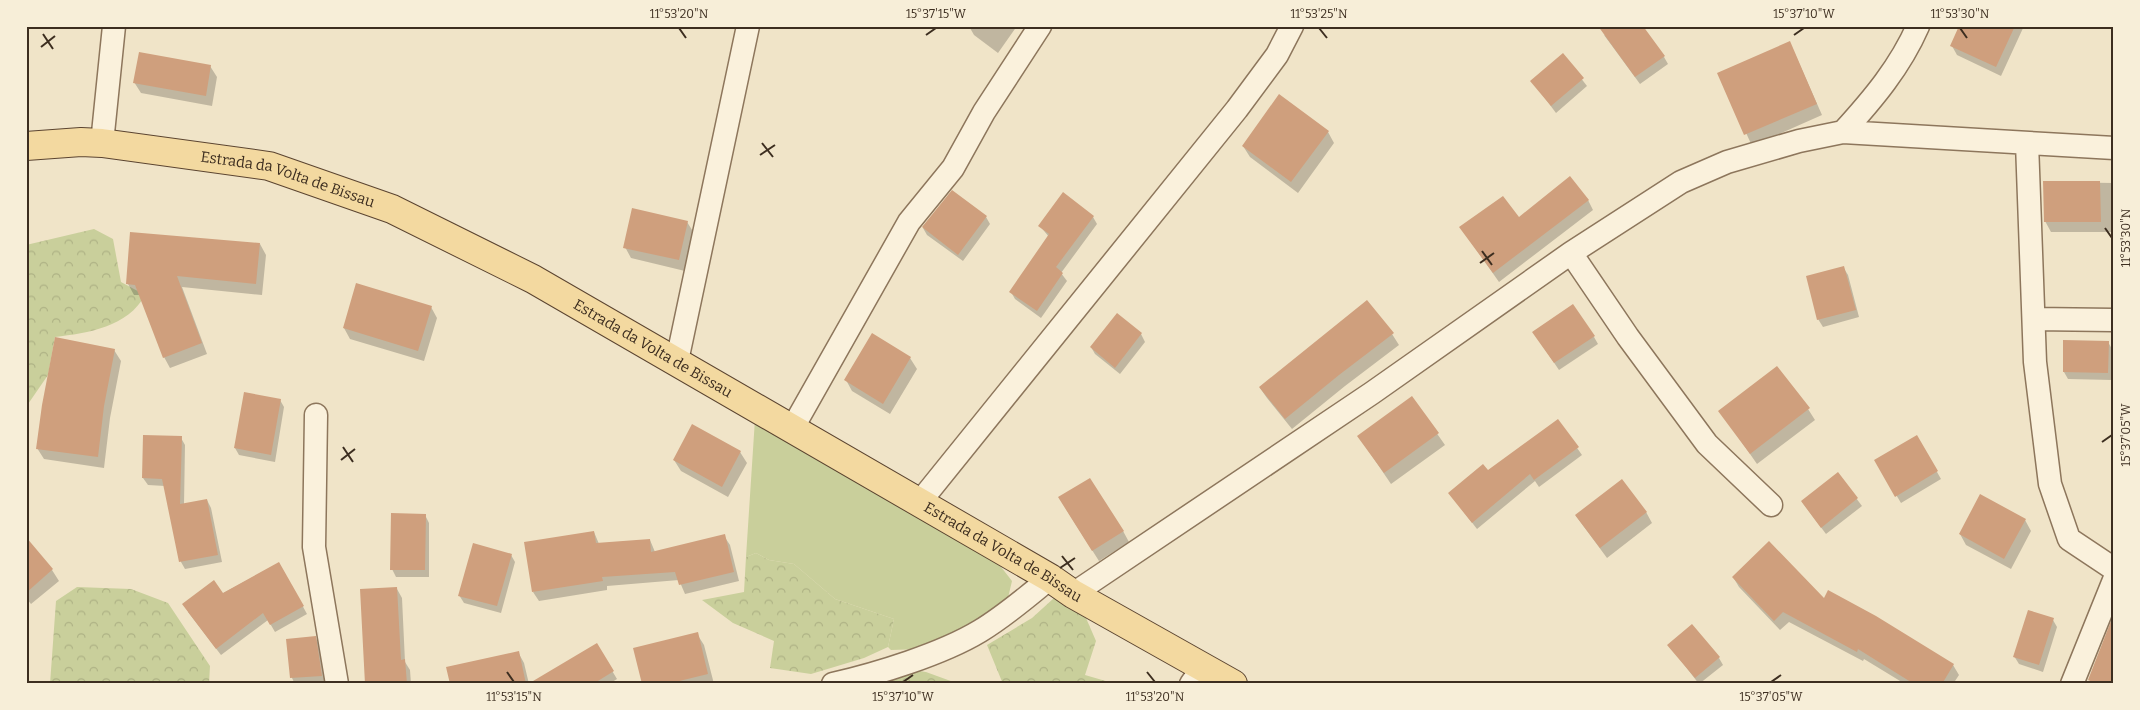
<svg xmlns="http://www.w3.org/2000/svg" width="2140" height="710" viewBox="0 0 2140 710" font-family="Bitter,serif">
	<defs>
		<pattern id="forest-crowns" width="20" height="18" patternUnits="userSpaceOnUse" patternTransform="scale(1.25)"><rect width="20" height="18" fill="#c9cf9b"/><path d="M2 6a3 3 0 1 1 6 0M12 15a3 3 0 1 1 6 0" fill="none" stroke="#aeb285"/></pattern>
	</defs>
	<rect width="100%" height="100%" fill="#f0e4c8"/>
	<path fill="#c9cf9b" d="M 755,419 L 998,563 L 1012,581 L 1007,602 L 991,619 L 922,649 L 891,650 L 888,647 L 894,619 L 835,599 L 794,564 L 769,560 L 756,553 L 746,557 Z"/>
	<path fill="url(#forest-crowns)" d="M 94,229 L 113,239 L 121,282 L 145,295 C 128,327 88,333 55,337 L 48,375 L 26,407 L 26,245 Z
		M 756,553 L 769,560 L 794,564 L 835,599 L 894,619 L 888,647 L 864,658 L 811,674 L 770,668 L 774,641 L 733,623 L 702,600 L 744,592 L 746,557 Z
		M 77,587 L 131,589 L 168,603 L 210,666 L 209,684 L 50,684 L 56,601 Z
		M 1066,594 L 1089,607 L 1086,618 L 1096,641 L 1085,675 L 1116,684 L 1003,684 L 987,645 L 1032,618 L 1054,598 Z
		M 906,669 L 926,672 L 959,684 L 856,684 Z"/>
	<path fill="#0003" d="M 971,26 L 1017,26 L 998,53 L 974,35 L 970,28 Z
		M 1961,26 L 2024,26 L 2001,76 L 1957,55 L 1952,46 Z
		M 1604,35 L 1664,57 L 1668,64 L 1640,84 Z
		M 1795,54 L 1822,115 L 1752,146 L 1719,73 Z
		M 1563,55 L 1587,86 L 1556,113 L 1532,81 Z
		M 210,66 L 217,77 L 212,106 L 141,93 L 134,82 Z
		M 1328,132 L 1334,143 L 1298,193 L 1250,157 L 1243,146 Z
		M 2045,182 L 2114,183 L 2114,232 L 2051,232 L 2045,221 Z
		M 1588,200 L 1593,210 L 1499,282 L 1461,228 L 1518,218 Z
		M 986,217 L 990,224 L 963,261 L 927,235 L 923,228 Z
		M 1093,217 L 1097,224 L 1061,273 L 1067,281 L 1041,318 L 1015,299 L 1011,292 L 1049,237 L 1040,226 Z
		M 687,222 L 694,233 L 685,271 L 631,258 L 625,247 Z
		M 260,244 L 266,255 L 262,295 L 182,287 L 207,354 L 170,368 L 164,357 L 141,295 L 134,295 L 128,284 Z
		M 1843,267 L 1848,275 L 1859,317 L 1823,327 L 1818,319 Z
		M 431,307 L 437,318 L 424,361 L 350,339 L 344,328 Z
		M 1117,315 L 1141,334 L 1145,342 L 1120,374 L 1095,354 L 1091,347 Z
		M 1392,334 L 1399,345 L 1345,386 L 1292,429 L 1267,398 L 1260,388 Z
		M 873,335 L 910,358 L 917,369 L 890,414 L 852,391 L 846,380 Z
		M 1594,337 L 1598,344 L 1559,370 L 1538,339 Z
		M 2108,342 L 2112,349 L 2112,380 L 2068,379 L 2064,372 Z
		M 114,350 L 121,361 L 110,418 L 104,468 L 44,459 L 37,448 Z
		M 1412,398 L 1445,445 L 1391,484 L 1359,437 Z
		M 280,400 L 284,407 L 275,462 L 239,455 L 235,448 Z
		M 1808,409 L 1815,420 L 1757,464 L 1720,411 Z
		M 1558,421 L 1582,455 L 1539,487 L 1535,481 L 1477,529 L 1450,494 L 1488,472 Z
		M 1917,437 L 1941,479 L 1901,503 L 1876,461 Z
		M 181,438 L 185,445 L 184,505 L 207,500 L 211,508 L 222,562 L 185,569 L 181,562 L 165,486 L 148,485 L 143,478 Z
		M 740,452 L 747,463 L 728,497 L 681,471 L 674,460 Z
		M 1838,474 L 1862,506 L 1826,534 L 1802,502 Z
		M 1066,509 L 1123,531 L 1129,542 L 1099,561 Z
		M 1646,512 L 1652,523 L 1607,558 L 1576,516 Z
		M 425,515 L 429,523 L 429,577 L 396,577 L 392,569 Z
		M 2025,520 L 2031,531 L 2011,569 L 1966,545 L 1960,534 Z
		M 594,532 L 599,544 L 650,540 L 655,552 L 724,536 L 730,545 L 739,581 L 685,594 L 679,580 L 607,586 L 607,590 L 539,601 L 533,592 Z
		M 26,539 L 52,570 L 59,581 L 31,604 L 26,598 Z
		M 511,555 L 515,562 L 501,613 L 464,603 L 459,595 Z
		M 279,563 L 307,614 L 275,632 L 268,620 L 221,655 L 188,612 Z
		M 1733,577 L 1824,600 L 1953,665 L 1959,675 L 1953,684 L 1905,684 L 1864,659 L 1863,661 L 1789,622 L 1780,630 L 1739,587 Z
		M 397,589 L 402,598 L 405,662 L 410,670 L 411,684 L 366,684 Z
		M 2053,620 L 2057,627 L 2043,672 L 2019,664 L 2014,656 Z
		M 697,634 L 704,645 L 714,684 L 643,684 Z
		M 315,637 L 319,644 L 326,683 L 295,684 L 292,678 L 288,640 Z
		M 596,644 L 617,679 L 609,684 L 549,684 Z
		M 1669,645 L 1719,658 L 1723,665 L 1699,684 Z
		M 518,652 L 524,663 L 529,684 L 452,684 Z"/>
	<path fill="#cf9f7d" d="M 1598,26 L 1643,26 L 1665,56 L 1635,77 Z
		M 1959,26 L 2015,26 L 1996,67 L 1950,46 Z
		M 1790,41 L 1817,104 L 1744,135 L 1717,73 Z
		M 139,52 L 211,65 L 206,96 L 133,83 Z
		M 1563,53 L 1584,78 L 1551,106 L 1530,81 Z
		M 1279,94 L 1329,131 L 1291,182 L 1242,146 Z
		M 1570,176 L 1589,200 L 1493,273 L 1459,227 L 1503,196 L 1519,217 Z
		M 2043,181 L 2100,181 L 2101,222 L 2044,222 Z
		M 952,190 L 987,216 L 958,255 L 922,227 Z
		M 1063,192 L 1094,216 L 1056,267 L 1063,273 L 1037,311 L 1009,292 L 1049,234 L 1038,226 Z
		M 632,208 L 688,221 L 679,260 L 623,248 Z
		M 130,232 L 260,243 L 256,284 L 177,276 L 202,343 L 163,358 L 135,285 L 126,284 Z
		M 1844,266 L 1856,310 L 1817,320 L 1806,276 Z
		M 356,283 L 432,306 L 418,351 L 343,328 Z
		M 1367,300 L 1394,333 L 1339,375 L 1285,419 L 1259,387 Z
		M 1573,304 L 1595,336 L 1554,363 L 1532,332 Z
		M 1117,313 L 1142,333 L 1115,368 L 1090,347 Z
		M 872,333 L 911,357 L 883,404 L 844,380 Z
		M 55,337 L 115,349 L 104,406 L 98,457 L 36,449 L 42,405 Z
		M 2063,340 L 2109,341 L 2108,373 L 2063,372 Z
		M 1777,366 L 1810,408 L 1750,454 L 1718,411 Z
		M 244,392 L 281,399 L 271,455 L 234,448 Z
		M 1412,396 L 1439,433 L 1384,473 L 1357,436 Z
		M 1558,419 L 1579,447 L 1534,480 L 1530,474 L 1472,523 L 1448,493 L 1483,464 L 1488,470 Z
		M 692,424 L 741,451 L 722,487 L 673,460 Z
		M 143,435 L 182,436 L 180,504 L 207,499 L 218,555 L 179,562 L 162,479 L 142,478 Z
		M 1917,435 L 1938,471 L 1895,497 L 1874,460 Z
		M 1838,472 L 1858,498 L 1821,528 L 1801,501 Z
		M 1090,478 L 1124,531 L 1092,551 L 1058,497 Z
		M 1622,479 L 1647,512 L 1600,548 L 1575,515 Z
		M 1980,494 L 2026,519 L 2004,559 L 1959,534 Z
		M 391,513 L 426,514 L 425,570 L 390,570 Z
		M 594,531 L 596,543 L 650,539 L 651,552 L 725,534 L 734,572 L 679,585 L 675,572 L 602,577 L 603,581 L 532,592 L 524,542 Z
		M 26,537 L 53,569 L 26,593 Z
		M 1769,541 L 1824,598 L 1828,590 L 1876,616 L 1954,664 L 1942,684 L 1914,684 L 1858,649 L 1857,652 L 1783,612 L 1774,621 L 1732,577 Z
		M 473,543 L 512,554 L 497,606 L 458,596 Z
		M 279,562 L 304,606 L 270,625 L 263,613 L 216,649 L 182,604 L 214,580 L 223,593 Z
		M 397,587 L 401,660 L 405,659 L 407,684 L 365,684 L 360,589 Z
		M 2028,610 L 2054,618 L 2039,665 L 2013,657 Z
		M 2113,616 L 2114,684 L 2097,684 L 2088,680 Z
		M 1692,624 L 1720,657 L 1695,678 L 1667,645 Z
		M 698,632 L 708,674 L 667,684 L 642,684 L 633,648 Z
		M 316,636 L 322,676 L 290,678 L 286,639 Z
		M 597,643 L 614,671 L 593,684 L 528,684 Z
		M 519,651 L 526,684 L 450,684 L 446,667 Z"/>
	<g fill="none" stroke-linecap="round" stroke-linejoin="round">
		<g stroke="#8d765c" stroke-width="25">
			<path id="minor" d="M 1843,132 C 1873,99 1900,67 1918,26
				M 102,143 L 114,26
				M 2027,143 L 2035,362 L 2050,484 L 2069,539 L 2114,569
				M 1571,253 L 1628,337 L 1707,444 L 1771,505
				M 2034,319 L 2114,320
				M 677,361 L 748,26
				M 316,415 L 314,547 L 337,684
				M 792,429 L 909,222 L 953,168 L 984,112 L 1040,26
				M 919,503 L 1237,109 L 1277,55 L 1292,26
				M 1073,594 L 1372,393 L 1571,253 L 1681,182 L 1727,162 L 1799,141 L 1843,132 L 2114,148
				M 833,684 C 877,674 942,654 980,631 C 1005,616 1027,597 1050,578
				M 1191,684 L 1203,667
				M 2072,684 L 2114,580"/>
		</g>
		<g stroke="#5b4430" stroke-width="30">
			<g id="major">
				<path id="s1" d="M 26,146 L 81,142 L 102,143 L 269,166 L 392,209 L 533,279 L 1050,578 L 1073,594 L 1233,684"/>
			</g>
		</g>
		<use href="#minor" stroke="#faf1dc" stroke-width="22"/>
		<use href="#major" stroke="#f3d9a0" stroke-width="28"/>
	</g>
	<path fill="none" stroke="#3d2e20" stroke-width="2" d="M 679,28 L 686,38M 1319,28 L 1327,38M 1960,28 L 1967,38M 43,34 L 53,49M 926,35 L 936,28M 1794,35 L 1804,28M 41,47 L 55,36M 762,143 L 773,157M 760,155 L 775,145M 2105,228 L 2112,238M 1482,251 L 1492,265M 1480,263 L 1494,253M 2102,442 L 2112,435M 343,447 L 353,462M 341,460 L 355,449M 1062,556 L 1073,570M 1060,568 L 1075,558M 507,672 L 514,682M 1147,672 L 1155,682M 903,682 L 913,675M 1771,682 L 1781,675"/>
	<g text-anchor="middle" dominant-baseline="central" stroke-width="4" stroke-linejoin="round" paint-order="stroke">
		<g font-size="15" fill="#3d2e20" stroke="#f7eed8">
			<text stroke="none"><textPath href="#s1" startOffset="266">Estrada da Volta de Bissau</textPath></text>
			<text stroke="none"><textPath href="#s1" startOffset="671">Estrada da Volta de Bissau</textPath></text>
			<text stroke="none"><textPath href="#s1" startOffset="1076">Estrada da Volta de Bissau</textPath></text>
		</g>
	</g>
	<rect width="2140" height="710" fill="none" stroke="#f7eed8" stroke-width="55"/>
	<rect x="28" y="28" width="2084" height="654" fill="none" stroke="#3d2e20" stroke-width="2"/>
	<g font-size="12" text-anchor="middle" fill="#3d2e20">
		<text x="679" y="18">11°53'20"N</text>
		<text x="936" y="18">15°37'15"W</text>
		<text x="1319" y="18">11°53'25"N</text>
		<text x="1804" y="18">15°37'10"W</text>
		<text x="1960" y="18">11°53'30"N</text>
		<text transform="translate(2126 238) rotate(-90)" y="4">11°53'30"N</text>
		<text transform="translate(2126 435) rotate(-90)" y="4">15°37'05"W</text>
		<text x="514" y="701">11°53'15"N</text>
		<text x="903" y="701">15°37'10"W</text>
		<text x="1155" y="701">11°53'20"N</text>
		<text x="1771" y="701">15°37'05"W</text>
	</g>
</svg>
